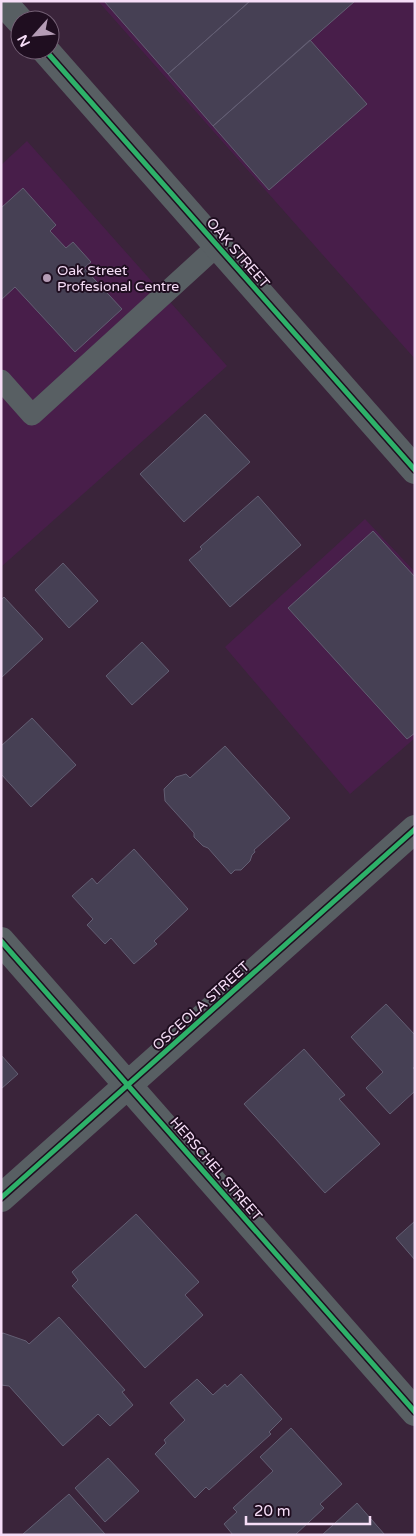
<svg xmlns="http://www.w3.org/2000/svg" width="416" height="1536" viewBox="0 0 416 1536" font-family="'Varela Round',sans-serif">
	<rect width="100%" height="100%" fill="#3a243a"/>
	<path fill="#481e4a" d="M 98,1 L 411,1 L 415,5 L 415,359 Z
		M 27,141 L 227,366 L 1,567 L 1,165 Z
		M 365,519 L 415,572 L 415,738 L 350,794 L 225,647 Z"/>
	<path fill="#464054" stroke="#635e73" d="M 104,1 L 250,1 L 168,74 Z
		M 250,1 L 355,1 L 213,126 L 168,74 Z
		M 310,40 L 367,104 L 269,190 L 213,126 Z
		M 23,188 L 56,225 L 50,231 L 66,248 L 73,242 L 91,262 L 84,268 L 122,309 L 75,352 L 15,287 L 1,300 L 1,208 Z
		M 205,414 L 250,462 L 184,522 L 140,474 Z
		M 258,496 L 301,545 L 230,607 L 189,560 L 202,549 L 200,547 Z
		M 373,531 L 415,577 L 415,733 L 407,739 L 288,608 Z
		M 63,563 L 98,601 L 69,628 L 35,590 Z
		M 4,597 L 43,639 L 1,678 L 1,600 Z
		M 142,642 L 169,671 L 132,705 L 106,676 Z
		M 32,718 L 76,765 L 31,807 L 1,774 L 1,746 Z
		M 225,746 L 290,818 L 254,850 L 255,852 L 252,855 L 250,861 L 241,870 L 235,870 L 231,874 L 208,848 L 203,846 L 194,837 L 194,833 L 165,801 L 164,789 L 176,777 L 186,774 L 190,778 Z
		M 134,849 L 188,909 L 154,941 L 157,944 L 134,964 L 111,938 L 105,944 L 87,925 L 93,919 L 72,896 L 92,878 L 97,884 Z
		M 386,1004 L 415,1035 L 415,1066 L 413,1068 L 415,1070 L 415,1091 L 390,1114 L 366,1088 L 383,1072 L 351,1037 Z
		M 304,1049 L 345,1095 L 339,1099 L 380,1144 L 325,1193 L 244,1104 Z
		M 1,1055 L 18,1074 L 1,1089 Z
		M 136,1214 L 199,1282 L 185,1295 L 203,1315 L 145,1368 L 72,1286 L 78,1280 L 72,1272 Z
		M 415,1221 L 415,1260 L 396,1238 Z
		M 59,1317 L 125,1390 L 122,1392 L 133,1405 L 110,1426 L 98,1414 L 63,1446 L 9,1386 L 1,1385 L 1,1334 L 3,1333 L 26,1341 L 29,1344 Z
		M 241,1374 L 282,1419 L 269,1432 L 271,1434 L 209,1490 L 206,1487 L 195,1498 L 155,1454 L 166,1443 L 164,1440 L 185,1420 L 170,1403 L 197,1379 L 213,1395 L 225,1384 L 227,1387 Z
		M 291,1428 L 342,1484 L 320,1504 L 324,1508 L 295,1535 L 233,1535 L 224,1524 L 237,1512 L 233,1508 L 273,1471 L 260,1457 Z
		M 108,1458 L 139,1491 L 105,1522 L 75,1488 Z
		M 69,1494 L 105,1534 L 24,1535 L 23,1534 Z
		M 357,1503 L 385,1535 L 322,1535 Z"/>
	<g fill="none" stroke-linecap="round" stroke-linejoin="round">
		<path stroke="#585f63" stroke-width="21" d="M 1,380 L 32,415 L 217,246"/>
		<path stroke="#585f63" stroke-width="28" d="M 2,1 L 20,21
			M 45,50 L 415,470
			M 1,941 L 415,1412
			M 1,1198 L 415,829"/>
		<g stroke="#1f0e20" stroke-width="8">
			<path id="cycleway" d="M 45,50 L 415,470
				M 1,941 L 415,1412
				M 1,1198 L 415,829"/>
		</g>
		<use href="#cycleway" stroke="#2db169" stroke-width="5"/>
	</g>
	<circle fill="#b49cb5" stroke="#1f0e20" stroke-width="2" cx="47" cy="278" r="5"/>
	<g text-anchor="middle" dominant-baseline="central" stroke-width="4" stroke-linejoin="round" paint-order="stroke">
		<g font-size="14" fill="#f6ddf7" stroke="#1f0e20">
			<text transform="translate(238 253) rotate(49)">OAK STREET</text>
			<text transform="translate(201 1006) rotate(-42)">OSCEOLA STREET</text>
			<text transform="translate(216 1169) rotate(49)">HERSCHEL STREET</text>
		</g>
		<g font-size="14" fill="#f6ddf7" stroke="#1f0e20" text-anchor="start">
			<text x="57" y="270">Oak Street<tspan x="57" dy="16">Profesional Centre</tspan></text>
		</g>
	</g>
	<rect width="416" height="1536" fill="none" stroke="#f6ddf7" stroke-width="5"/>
	<g transform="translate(35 35) rotate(243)"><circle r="24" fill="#1f0e20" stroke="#756176"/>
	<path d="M0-4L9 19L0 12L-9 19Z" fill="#b49cb5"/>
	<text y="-8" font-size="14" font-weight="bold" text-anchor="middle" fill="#f6ddf7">N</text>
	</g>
	<path d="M246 1516v8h124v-8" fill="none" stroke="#f6ddf7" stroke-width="2.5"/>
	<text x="254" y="1516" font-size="15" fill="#f6ddf7" stroke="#1f0e20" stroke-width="4" paint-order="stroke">20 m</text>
</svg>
